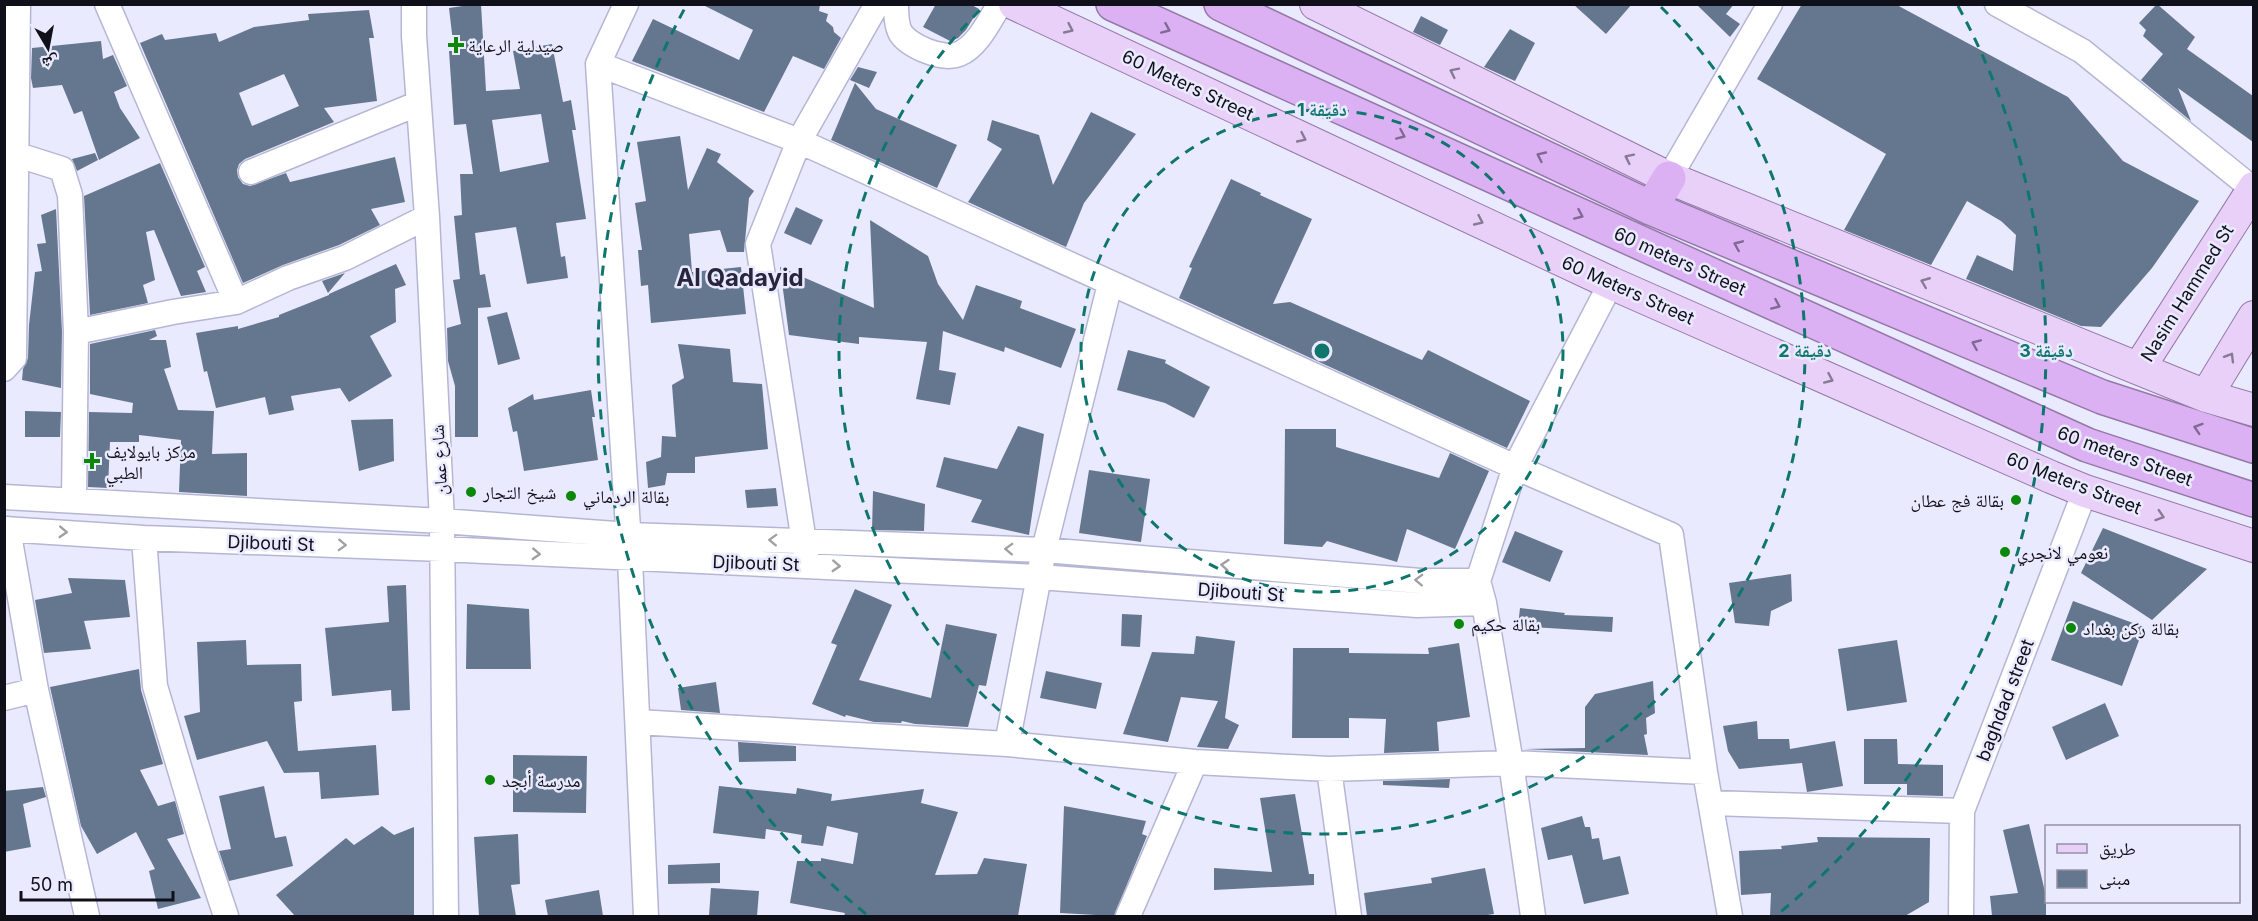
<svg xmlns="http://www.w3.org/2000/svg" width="2258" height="921" viewBox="0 0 2258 921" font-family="Inter,'Noto Naskh Arabic',sans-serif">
	<rect width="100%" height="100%" fill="#eaeafe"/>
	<path fill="#65778f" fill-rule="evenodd" d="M 476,4 L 481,4 L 486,91 L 520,89 L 513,51 L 552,44 L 563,102 L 571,100 L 576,130 L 572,130 L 586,219 L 556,223 L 561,257 L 565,256 L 568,278 L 527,284 L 516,227 L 475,233 L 480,275 L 485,274 L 491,307 L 478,308 L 478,437 L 455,437 L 455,386 L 448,361 L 447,328 L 461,324 L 453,280 L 460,279 L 454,216 L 462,215 L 460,174 L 473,174 L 466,124 L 454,125 L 449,51 L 454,51 L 449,8 ZM 541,114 L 549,162 L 500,172 L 492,120 Z
		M 701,4 L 820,4 L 819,11 L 828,14 L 826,21 L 833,27 L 834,32 L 841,38 L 824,69 L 793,56 L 764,112 L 632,61 L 653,19 L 739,60 L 753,30 Z
		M 936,4 L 970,4 L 979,9 L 966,30 L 958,38 L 950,41 L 923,27 Z
		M 1573,4 L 1632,4 L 1606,34 Z
		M 1696,4 L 1734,4 L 1726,14 L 1740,24 L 1730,37 Z
		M 1802,4 L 1895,4 L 2068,97 L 2123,161 L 2199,201 L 2152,268 L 2101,327 L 2081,326 L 1966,279 L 1977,255 L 2013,271 L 2016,235 L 2001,221 L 1967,201 L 1931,265 L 1844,230 L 1886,154 L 1757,79 Z
		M 2157,4 L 2195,37 L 2187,49 L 2253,96 L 2253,142 L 2178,88 L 2191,121 L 2141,80 L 2163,54 L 2143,36 L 2146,30 L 2139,23 Z
		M 369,10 L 374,38 L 369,38 L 377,101 L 324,108 L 334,122 L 245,159 L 239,164 L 237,170 L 238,177 L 243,184 L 250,186 L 286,173 L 290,182 L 395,157 L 405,202 L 371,209 L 380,225 L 339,245 L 283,265 L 243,283 L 140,43 L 162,34 L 165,40 L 216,33 L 219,42 L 254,27 L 309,20 L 308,14 ZM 284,74 L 299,106 L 252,126 L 239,93 Z
		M 1421,16 L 1448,30 L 1440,45 L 1413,32 Z
		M 1510,29 L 1535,43 L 1515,81 L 1484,67 Z
		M 101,41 L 103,59 L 113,55 L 127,86 L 114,92 L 120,108 L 140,138 L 99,160 L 82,111 L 74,114 L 62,85 L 33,88 L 31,78 L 32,48 Z
		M 858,67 L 877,72 L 869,88 L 850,80 Z
		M 855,83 L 876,109 L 957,145 L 937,188 L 831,140 Z
		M 1091,112 L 1136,134 L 1084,203 L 1066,247 L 968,202 L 1002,149 L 987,140 L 992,120 L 1039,135 L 1053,185 Z
		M 680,136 L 688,190 L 707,148 L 721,154 L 717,162 L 754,191 L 749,198 L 744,252 L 727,252 L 720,230 L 689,234 L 692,272 L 741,267 L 746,314 L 651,323 L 648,285 L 641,286 L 638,250 L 642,250 L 635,203 L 646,201 L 637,142 Z
		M 95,153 L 98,160 L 77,171 L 72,159 Z
		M 160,163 L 205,267 L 197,271 L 206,292 L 181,296 L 154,230 L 146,232 L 155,280 L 143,285 L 148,303 L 90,315 L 84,196 Z
		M 1231,179 L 1261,193 L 1260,195 L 1312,219 L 1273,304 L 1290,302 L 1422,360 L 1428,350 L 1530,401 L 1507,448 L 1179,298 L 1192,268 L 1189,267 Z
		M 796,207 L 823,220 L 811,245 L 784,233 Z
		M 56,209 L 62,332 L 61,388 L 22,380 L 23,369 L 28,358 L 29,325 L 35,272 L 42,271 L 37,244 L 46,243 L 41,215 Z
		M 870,220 L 928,256 L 938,284 L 963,320 L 976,285 L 1022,301 L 1020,308 L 1076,329 L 1061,368 L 1005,347 L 1004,352 L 943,331 L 939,370 L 956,373 L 950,405 L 916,399 L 927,342 L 859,337 L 859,344 L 789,335 L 780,267 L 874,308 Z
		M 396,264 L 406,285 L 395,289 L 396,322 L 370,336 L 392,376 L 349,402 L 340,388 L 291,396 L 294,410 L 269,415 L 265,397 L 216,408 L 207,371 L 204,372 L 196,333 L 238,326 L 238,329 L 279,317 L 279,315 L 329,295 L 329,294 Z
		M 345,273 L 328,293 L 322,281 Z
		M 507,312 L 520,359 L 498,365 L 487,317 Z
		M 155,330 L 157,336 L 149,340 L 166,340 L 171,367 L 164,369 L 178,410 L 214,411 L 212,454 L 247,453 L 247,496 L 179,492 L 181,440 L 139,435 L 139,442 L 110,442 L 108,488 L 88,487 L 89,412 L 132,413 L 133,403 L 90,394 L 90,344 Z
		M 678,344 L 730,349 L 733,382 L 762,384 L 768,449 L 695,457 L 695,473 L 667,473 L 665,485 L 648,488 L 646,462 L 661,457 L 662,436 L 676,437 L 672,385 L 684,378 Z
		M 1128,350 L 1166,360 L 1165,363 L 1210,387 L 1194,418 L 1165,403 L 1117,390 Z
		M 591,390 L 595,417 L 592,417 L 598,460 L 524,471 L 517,431 L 513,432 L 508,408 L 533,394 L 534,400 Z
		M 25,411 L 61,412 L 60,437 L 25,437 Z
		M 393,419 L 394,461 L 359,471 L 351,420 Z
		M 1018,426 L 1044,434 L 1029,535 L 971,522 L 982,500 L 936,487 L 944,457 L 997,469 Z
		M 1285,429 L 1336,429 L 1336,447 L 1439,478 L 1450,453 L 1489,471 L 1455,549 L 1407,529 L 1397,562 L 1327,541 L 1322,547 L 1284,544 Z
		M 1089,470 L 1150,479 L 1141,542 L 1079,533 Z
		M 776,488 L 778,506 L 747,508 L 745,490 Z
		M 873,491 L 925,504 L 924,531 L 872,530 Z
		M 2103,528 L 2207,569 L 2152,620 L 2081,573 Z
		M 1515,531 L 1563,551 L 1550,582 L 1502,562 Z
		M 1791,574 L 1792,601 L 1771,611 L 1769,626 L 1735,623 L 1729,583 Z
		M 68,578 L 125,580 L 130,617 L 84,621 L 91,649 L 44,653 L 35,600 L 72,593 Z
		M 406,585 L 410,710 L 392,711 L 391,690 L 332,696 L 325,628 L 389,622 L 387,586 Z
		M 855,589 L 892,605 L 859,680 L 931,698 L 946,624 L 997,634 L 986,686 L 979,685 L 968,727 L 915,724 L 902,721 L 901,723 L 874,722 L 846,715 L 845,717 L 812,704 L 837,645 L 831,643 Z
		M 2073,601 L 2144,627 L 2122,686 L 2051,660 Z
		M 467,604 L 529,609 L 531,669 L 466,669 Z
		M 1520,608 L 1565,613 L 1564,615 L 1613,617 L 1612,632 L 1518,626 Z
		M 1122,614 L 1142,615 L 1140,647 L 1121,646 Z
		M 1196,636 L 1235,641 L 1225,718 L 1239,725 L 1228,749 L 1197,747 L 1218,701 L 1181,697 L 1168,742 L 1123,734 L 1152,652 L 1194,654 Z
		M 246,640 L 247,665 L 301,664 L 302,701 L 294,702 L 298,751 L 376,745 L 379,795 L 321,799 L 319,772 L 284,773 L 267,741 L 197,760 L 184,716 L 200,712 L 197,642 Z
		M 1897,640 L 1907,702 L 1847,711 L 1838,649 Z
		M 1459,643 L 1470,717 L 1437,722 L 1439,751 L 1384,753 L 1386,719 L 1349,718 L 1349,738 L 1292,738 L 1293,648 L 1349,648 L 1349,653 L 1429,654 L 1428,648 Z
		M 139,669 L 141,690 L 163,764 L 140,770 L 158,806 L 175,801 L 184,834 L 167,839 L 201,898 L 158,909 L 149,871 L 155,869 L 136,832 L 97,854 L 81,826 L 50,687 Z
		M 1046,671 L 1102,683 L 1096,709 L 1040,698 Z
		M 1653,681 L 1655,713 L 1646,718 L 1647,734 L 1644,735 L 1648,755 L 1524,749 L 1585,748 L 1585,707 L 1595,694 Z
		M 716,682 L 720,713 L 681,710 L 678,688 Z
		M 2105,703 L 2119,736 L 2066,760 L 2052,727 Z
		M 1757,721 L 1758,739 L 1789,739 L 1790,749 L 1835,741 L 1843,786 L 1807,792 L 1802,763 L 1739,769 L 1728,751 L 1723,726 Z
		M 1864,739 L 1897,739 L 1898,764 L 1943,765 L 1943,796 L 1907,795 L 1907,784 L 1864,784 Z
		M 738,742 L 796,746 L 796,761 L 739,762 Z
		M 513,755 L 587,756 L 586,813 L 513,812 Z
		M 1450,779 L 1449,788 L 1383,785 L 1383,781 Z
		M 264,786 L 275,838 L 286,836 L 293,866 L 229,881 L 219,851 L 231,849 L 219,796 Z
		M 719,786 L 796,794 L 797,788 L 832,794 L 831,801 L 924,789 L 921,803 L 958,812 L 935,875 L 977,874 L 984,858 L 1027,864 L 1018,916 L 844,916 L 845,913 L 790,903 L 797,861 L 821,861 L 821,858 L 853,864 L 858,833 L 827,826 L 823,846 L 801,843 L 802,835 L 766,829 L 765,839 L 713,833 Z
		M 43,787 L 46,797 L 23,804 L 31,847 L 4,852 L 4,791 Z
		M 1295,794 L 1309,874 L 1314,874 L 1314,885 L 1214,890 L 1214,868 L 1272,872 L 1260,798 Z
		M 1064,806 L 1146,821 L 1142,834 L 1147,836 L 1114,916 L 1060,913 Z
		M 1582,816 L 1585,827 L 1590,827 L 1592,839 L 1599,838 L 1603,860 L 1620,856 L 1629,894 L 1584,904 L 1572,855 L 1548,860 L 1541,828 Z
		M 2029,824 L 2046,896 L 2046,916 L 1992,916 L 1990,896 L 2018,893 L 2003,830 Z
		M 382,826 L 394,835 L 414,827 L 414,916 L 295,916 L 276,895 L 346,838 L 354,845 Z
		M 518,834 L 520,884 L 511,885 L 516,916 L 479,916 L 474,837 Z
		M 1817,837 L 1930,838 L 1929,902 L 1905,916 L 1770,916 L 1771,893 L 1741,895 L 1739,851 L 1782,849 L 1781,846 L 1818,842 Z
		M 720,863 L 720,883 L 668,884 L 668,865 Z
		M 1485,868 L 1494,914 L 1481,916 L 1367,916 L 1364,893 L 1432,883 L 1431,878 Z
		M 711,888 L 759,891 L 757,916 L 709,916 Z
		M 599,890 L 603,916 L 548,916 L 545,900 Z"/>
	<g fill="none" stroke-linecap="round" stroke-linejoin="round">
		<g stroke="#b5b6d4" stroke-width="27">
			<path id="minor" d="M 107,4 L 236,302
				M 414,4 L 414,36 L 427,217 L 442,521 L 446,916
				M 626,4 L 598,64 L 630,559 L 646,916
				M 896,4 C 896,12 897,26 900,32 C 908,46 943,61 959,54 C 978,46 989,21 1000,4
				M 1997,4 L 2082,51 L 2253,189
				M 598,64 L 799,141 L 1515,467 L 1671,535 L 1705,772 L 1730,916
				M 18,155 L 62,169 L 70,195 L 76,332 L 173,312 L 236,302 L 288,278 L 345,258 L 427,217
				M 251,172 L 417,104
				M 1669,178 L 1770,4
				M 4,369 L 14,358 L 18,4
				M 4,497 L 442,521 L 629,535 L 1044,550 L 1420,581 L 1478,581
				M 74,500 L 76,332
				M 4,529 L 144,538 L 442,549 L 1039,577 L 1417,605 L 1484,603
				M 8,529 L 36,690 L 87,916
				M 144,538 L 155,686 L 203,847 L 226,916
				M 806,555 L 758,244 L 799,141 L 877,4
				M 4,698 L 36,690
				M 638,722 L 1007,744 L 1195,762 L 1329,769 L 1511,763 L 1705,772
				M 1007,744 L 1044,550 L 1110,284
				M 1329,769 L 1349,916
				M 1712,803 L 1962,811
				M 1128,916 L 1195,762
				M 1533,916 L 1511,763 L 1484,603 L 1478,581 L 1515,467 L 1611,283
				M 1961,916 L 1962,811 L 2085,491"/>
		</g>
		<g stroke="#9479a7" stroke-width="34">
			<path id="major" d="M 1015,4 L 1611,283 L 2051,477 L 2085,491 L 2254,546
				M 1316,4 L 1669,178 L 2206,396 L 2254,410
				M 2139,368 L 2254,188
				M 2206,396 L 2254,317"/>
		</g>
		<g stroke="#9479a7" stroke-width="36">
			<path id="highway" d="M 1113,4 L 2087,445 L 2254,500
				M 1221,4 L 1651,208 L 2102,397 L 2254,446
				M 1651,208 L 1669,178"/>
		</g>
		<use href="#minor" stroke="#fff" stroke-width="24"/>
		<use href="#major" stroke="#e9d0f8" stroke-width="32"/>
		<use href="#highway" stroke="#dbb1f3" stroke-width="33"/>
	</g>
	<defs><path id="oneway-chevron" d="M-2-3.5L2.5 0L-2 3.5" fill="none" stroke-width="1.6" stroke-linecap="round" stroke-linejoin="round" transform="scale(1.5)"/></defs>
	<g stroke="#877a95">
		<use href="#oneway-chevron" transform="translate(1069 29) rotate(25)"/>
		<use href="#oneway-chevron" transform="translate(1454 72) rotate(-154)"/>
		<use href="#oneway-chevron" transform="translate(1302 138) rotate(25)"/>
		<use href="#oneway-chevron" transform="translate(1629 158) rotate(-154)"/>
		<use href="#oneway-chevron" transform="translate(1479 221) rotate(25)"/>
		<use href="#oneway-chevron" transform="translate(1925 282) rotate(-158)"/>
		<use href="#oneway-chevron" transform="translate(2230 357) rotate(-59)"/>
		<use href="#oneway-chevron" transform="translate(1829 379) rotate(24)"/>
		<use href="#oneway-chevron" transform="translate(2160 516) rotate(18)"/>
	</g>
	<g stroke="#806992">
		<use href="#oneway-chevron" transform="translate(1166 29) rotate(24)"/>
		<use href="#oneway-chevron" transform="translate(1401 135) rotate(24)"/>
		<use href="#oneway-chevron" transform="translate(1541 156) rotate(-155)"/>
		<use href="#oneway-chevron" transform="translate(1579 215) rotate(24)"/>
		<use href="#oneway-chevron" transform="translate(1738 245) rotate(-157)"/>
		<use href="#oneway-chevron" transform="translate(1776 305) rotate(24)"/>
		<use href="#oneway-chevron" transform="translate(1976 344) rotate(-157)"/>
		<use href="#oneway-chevron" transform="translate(2198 428) rotate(-162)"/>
	</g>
	<g stroke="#9f9fa4">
		<use href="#oneway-chevron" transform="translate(63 532) rotate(3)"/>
		<use href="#oneway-chevron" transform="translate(773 540) rotate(-178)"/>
		<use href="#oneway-chevron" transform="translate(342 545) rotate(2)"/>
		<use href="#oneway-chevron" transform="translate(1009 549) rotate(-178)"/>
		<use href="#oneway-chevron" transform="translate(536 554) rotate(3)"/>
		<use href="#oneway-chevron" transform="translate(1225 565) rotate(-175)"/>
		<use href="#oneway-chevron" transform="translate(836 566) rotate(3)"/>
		<use href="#oneway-chevron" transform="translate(1419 580) rotate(-178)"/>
	</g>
	<g fill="none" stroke="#0f766e" stroke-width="3" stroke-dasharray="10 8">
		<circle cx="1322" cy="351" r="241"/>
		<path d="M1661 7A483 483 0 1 1 983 7"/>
		<path d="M866 914A724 724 0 0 1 686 6M1958 6A724 724 0 0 1 1778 914"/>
	</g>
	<g fill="#0b8709" stroke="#eaeafe" stroke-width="2">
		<path d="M453 36h6v6h6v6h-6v6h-6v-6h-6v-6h6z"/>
		<path d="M89 452h6v6h6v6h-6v6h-6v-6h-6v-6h6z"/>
		<circle cx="471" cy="492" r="6"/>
		<circle cx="571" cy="496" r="6"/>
		<circle cx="2016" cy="500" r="6"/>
		<circle cx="2005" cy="552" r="6"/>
		<circle cx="1459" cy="624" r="6"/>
		<circle cx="2071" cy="628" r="6"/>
		<circle cx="490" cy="780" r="6"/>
	</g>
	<g text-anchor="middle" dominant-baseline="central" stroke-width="5" stroke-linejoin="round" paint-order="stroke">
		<g font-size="18" fill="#10101b" stroke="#eaeafe" text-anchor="start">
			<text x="468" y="45">صيدلية الرعاية</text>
			<text x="106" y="451">مركز بايولايف<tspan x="106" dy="21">الطبي</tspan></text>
			<text x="483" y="492">شيخ التجار</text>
			<text x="583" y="496">بقالة الردماني</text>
			<text x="2004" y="500" text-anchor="end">بقالة فج عطان</text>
			<text x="2017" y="552">نعومي لانجري</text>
			<text x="1471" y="624">بقالة حكيم</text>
			<text x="2083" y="628">بقالة ركن بغداد</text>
			<text x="502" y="780">مدرسة أبجد</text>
		</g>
		<g font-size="18" fill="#10101b" stroke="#eaeafe">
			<text transform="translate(1188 85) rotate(25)">60 Meters Street</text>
			<text transform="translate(1680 261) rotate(24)">60 meters Street</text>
			<text transform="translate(1628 290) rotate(24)">60 Meters Street</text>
			<text transform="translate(2187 293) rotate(-58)">Nasim Hammed St</text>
			<text transform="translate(2125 456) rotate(20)">60 meters Street</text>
			<text transform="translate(439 460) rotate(-93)">شارع عمان</text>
			<text transform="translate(2074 483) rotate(21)">60 Meters Street</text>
			<text transform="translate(271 543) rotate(2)">Djibouti St</text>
			<text transform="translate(756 563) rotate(2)">Djibouti St</text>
			<text transform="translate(1241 592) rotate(4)">Djibouti St</text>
			<text transform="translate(2005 700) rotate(-69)">baghdad street</text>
		</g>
		<g font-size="24" font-weight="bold" fill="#27263e" stroke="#eaeafe">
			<text x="740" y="277">Al Qadayid</text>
		</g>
	</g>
	<circle cx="1322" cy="351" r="9" fill="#0f766e" stroke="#eaeafe" stroke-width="3"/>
	<g font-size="18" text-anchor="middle" font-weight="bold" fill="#0f766e" stroke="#eaeafe" stroke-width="5" stroke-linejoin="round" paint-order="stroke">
		<text x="1322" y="116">1 دقيقة</text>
		<text x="1805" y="357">2 دقيقة</text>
		<text x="2046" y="357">3 دقيقة</text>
	</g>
	<rect width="2258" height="921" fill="none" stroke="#10101b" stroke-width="12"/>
	<rect x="2045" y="825" width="195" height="78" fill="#eaeafe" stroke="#9393a3" stroke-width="1.5"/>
	<rect x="2057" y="844" width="30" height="9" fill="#e9d0f8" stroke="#9393a3" stroke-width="1.5"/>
	<text x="2099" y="855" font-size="18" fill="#10101b">طريق</text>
	<rect x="2057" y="870" width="30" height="18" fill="#65778f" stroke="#9393a3" stroke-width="1.5"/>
	<text x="2099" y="885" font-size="18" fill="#10101b">مبنى</text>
	<g transform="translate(48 48) rotate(170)" stroke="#eaeafe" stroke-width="4.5" paint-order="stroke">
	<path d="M0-4.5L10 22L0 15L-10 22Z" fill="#10101b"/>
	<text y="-9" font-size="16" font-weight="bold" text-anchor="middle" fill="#10101b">ش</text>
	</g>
	<path d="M21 891v9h152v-9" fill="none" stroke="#10101b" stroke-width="3"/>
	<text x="30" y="891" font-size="18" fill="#10101b" stroke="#eaeafe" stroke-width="4.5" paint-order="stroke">50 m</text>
</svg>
